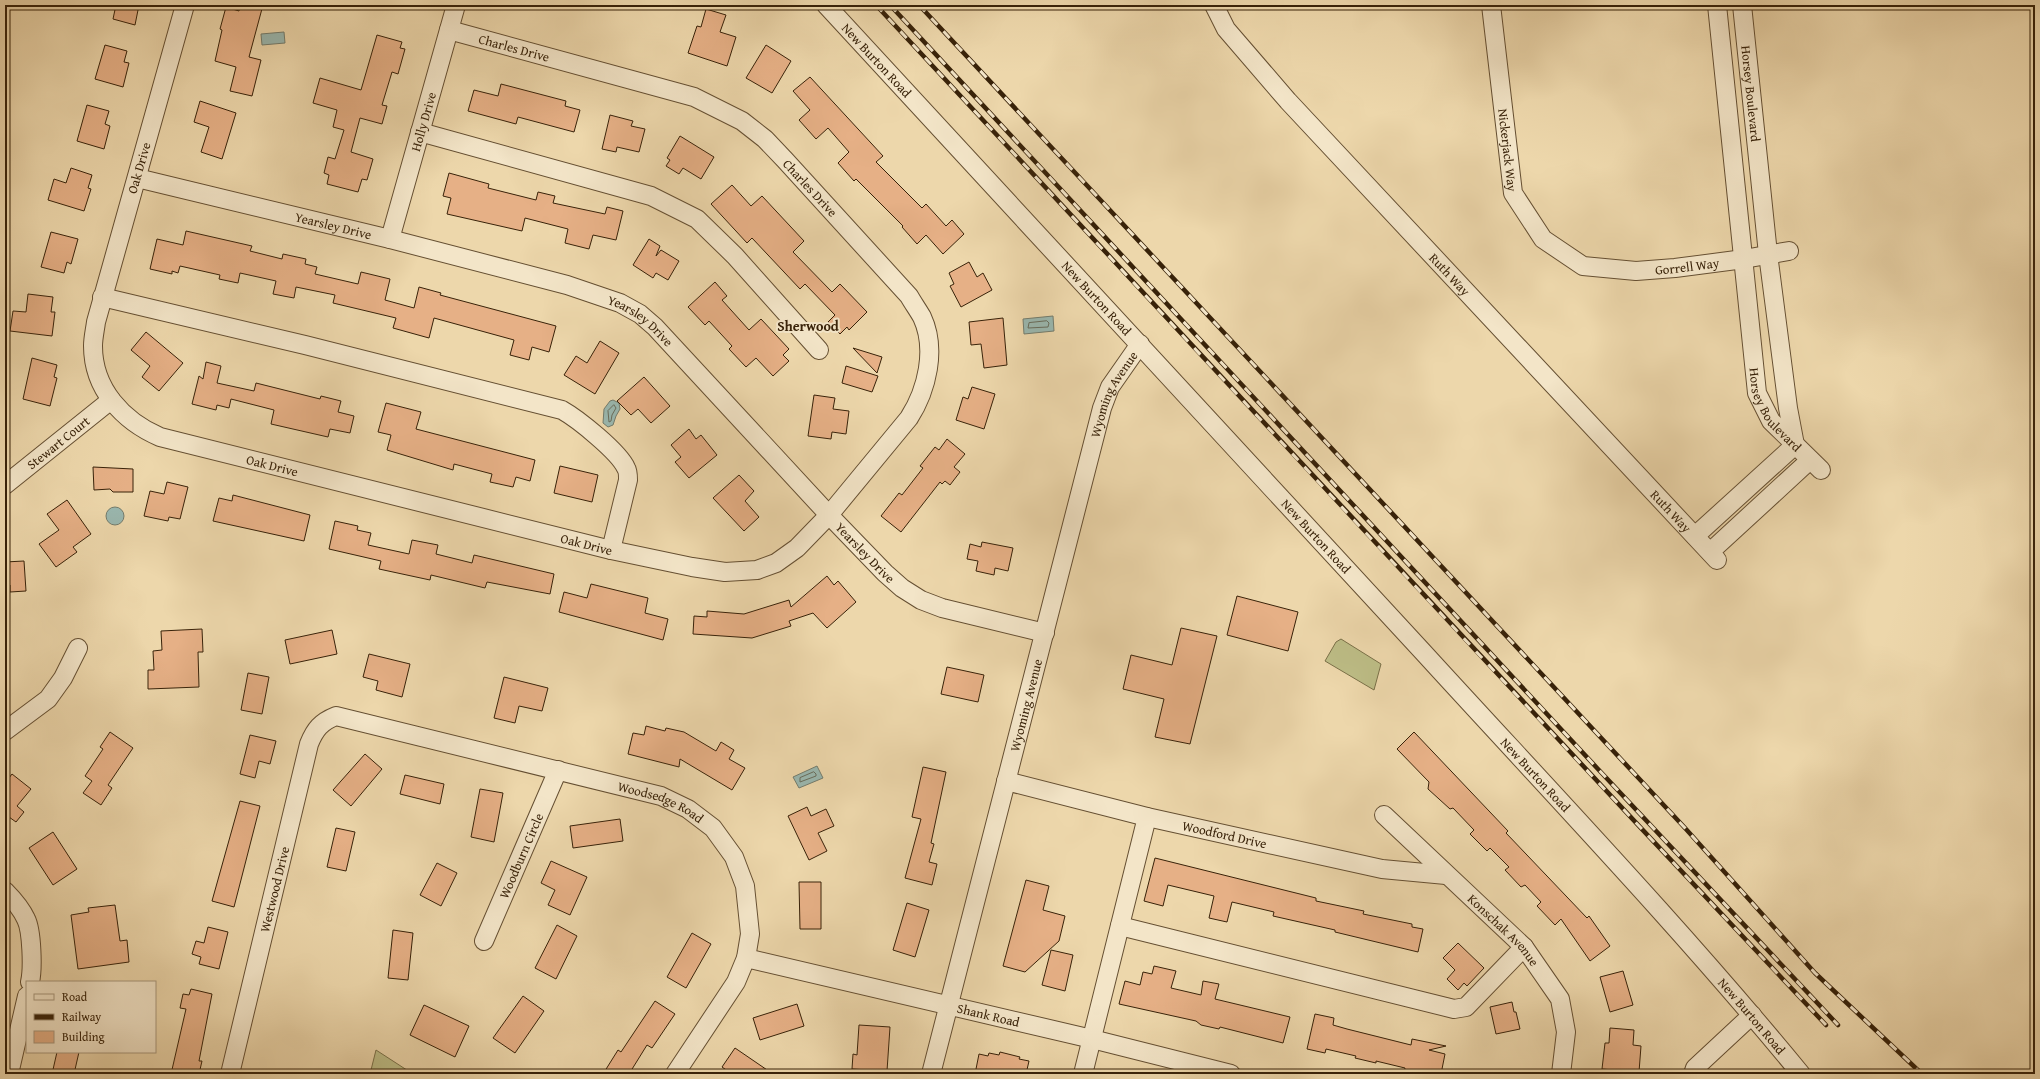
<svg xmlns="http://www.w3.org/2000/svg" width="2040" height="1079" viewBox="0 0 2040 1079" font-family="'Gentium Book Plus',serif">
	<rect width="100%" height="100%" fill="#edd7ab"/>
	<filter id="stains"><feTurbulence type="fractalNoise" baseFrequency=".005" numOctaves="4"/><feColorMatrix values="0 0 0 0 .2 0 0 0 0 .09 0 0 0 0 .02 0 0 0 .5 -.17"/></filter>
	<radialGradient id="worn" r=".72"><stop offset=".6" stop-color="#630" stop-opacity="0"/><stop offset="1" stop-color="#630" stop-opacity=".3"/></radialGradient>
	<path fill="#bdbd86" stroke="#7a7048" d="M 1341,639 L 1381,664 L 1374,690 L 1325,661 L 1336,642 Z
		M 376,1050 L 413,1074 L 370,1074 Z"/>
	<path fill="#9ab8b0" stroke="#737c6d" d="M 284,32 L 285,43 L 262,45 L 261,34 Z
		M 1053,316 L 1054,331 L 1024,334 L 1023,319 Z
		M 613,400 L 619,403 L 620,409 L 616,416 L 613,425 L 608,427 L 603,423 L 604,409 L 610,401 Z
		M106 516a9 9 0 1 1 18 0a9 9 0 1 1-18 0Z
		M 817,766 L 823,778 L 799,788 L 793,777 Z"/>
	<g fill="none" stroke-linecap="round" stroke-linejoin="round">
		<path stroke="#696d5c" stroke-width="1" d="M 1047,321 L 1049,323 L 1048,327 L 1028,328 L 1029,323 Z
			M 614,405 L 616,408 L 612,415 L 611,421 L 609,422 L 608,411 Z
			M 814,772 L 816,774 L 816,776 L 800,782 L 800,778 Z"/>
	</g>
	<path fill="#e6b086" stroke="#382209" d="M 116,5 L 139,5 L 135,25 L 113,19 Z
		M 240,5 L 263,5 L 249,57 L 261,60 L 252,96 L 230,91 L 236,67 L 215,61 L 222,30 L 220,29 L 226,7 L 239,11 Z
		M 706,9 L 726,15 L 720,32 L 736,37 L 727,66 L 688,53 L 697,26 L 701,27 Z
		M 377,35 L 402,42 L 400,48 L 405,49 L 398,74 L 392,72 L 382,105 L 387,106 L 382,124 L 360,118 L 351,152 L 373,159 L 367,180 L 362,179 L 358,192 L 327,184 L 329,175 L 324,173 L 328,157 L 335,159 L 344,130 L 333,127 L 337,110 L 313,103 L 320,78 L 361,90 Z
		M 105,45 L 127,51 L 124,62 L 129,63 L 123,87 L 95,79 Z
		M 766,45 L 791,61 L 772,93 L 746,78 Z
		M 810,77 L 883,156 L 876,162 L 922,208 L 926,204 L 946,226 L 952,220 L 964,234 L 943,254 L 926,235 L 917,244 L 902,227 L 903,226 L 856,179 L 854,181 L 838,163 L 849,152 L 828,128 L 816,139 L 799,120 L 810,110 L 793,91 Z
		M 501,84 L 566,101 L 565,106 L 580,110 L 574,132 L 518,117 L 516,124 L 468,111 L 474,90 L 498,96 Z
		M 200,101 L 236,113 L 222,159 L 201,152 L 209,127 L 194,122 Z
		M 87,105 L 109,111 L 105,124 L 110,126 L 104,149 L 77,141 Z
		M 610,115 L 633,121 L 631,126 L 645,129 L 639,152 L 617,147 L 616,152 L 602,149 Z
		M 680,136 L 714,157 L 701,179 L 683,168 L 679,174 L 666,166 L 670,160 L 667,158 Z
		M 71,168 L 92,175 L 88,188 L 91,189 L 84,211 L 48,200 L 54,179 L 66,183 Z
		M 449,173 L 489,184 L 488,188 L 536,200 L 538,192 L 555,196 L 553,203 L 605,214 L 607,207 L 623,211 L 616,240 L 593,235 L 589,249 L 565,243 L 568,229 L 525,218 L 522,231 L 447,214 L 451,198 L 443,196 Z
		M 732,185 L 751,206 L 762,196 L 804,241 L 793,252 L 832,292 L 840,284 L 867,312 L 849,330 L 847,327 L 840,334 L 828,322 L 835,315 L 805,284 L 800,289 L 752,238 L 747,243 L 711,204 Z
		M 186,231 L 252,246 L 250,251 L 282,259 L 283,254 L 306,259 L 305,264 L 317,267 L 315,274 L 358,284 L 361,272 L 390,279 L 385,300 L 414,308 L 419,287 L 441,293 L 440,295 L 556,326 L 549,352 L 532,347 L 529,360 L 510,355 L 514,340 L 434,318 L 429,338 L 393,328 L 396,318 L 333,303 L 335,295 L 296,287 L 294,298 L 273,294 L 276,281 L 240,273 L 238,283 L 219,279 L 220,275 L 180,266 L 178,273 L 172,271 L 172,274 L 150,269 L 157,239 L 183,245 Z
		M 51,232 L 78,239 L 71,264 L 67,262 L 64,273 L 41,267 Z
		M 649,239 L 660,246 L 656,256 L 661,250 L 679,261 L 668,280 L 656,273 L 653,278 L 633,265 Z
		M 969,262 L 977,277 L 983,273 L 992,290 L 961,307 L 950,286 L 954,284 L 949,273 Z
		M 715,282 L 727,296 L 722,300 L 749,330 L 761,319 L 789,349 L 783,355 L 789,361 L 773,376 L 756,358 L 746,367 L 729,349 L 732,346 L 709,321 L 705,325 L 688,307 Z
		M 28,294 L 53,297 L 51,312 L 55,312 L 52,336 L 10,331 L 13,311 L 26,312 Z
		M 1003,318 L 1007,365 L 984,368 L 981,344 L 971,345 L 969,322 Z
		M 146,332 L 183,363 L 159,391 L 142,377 L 150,366 L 131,350 Z
		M 600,341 L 619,353 L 595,394 L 564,375 L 576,356 L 587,363 Z
		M 853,348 L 882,357 L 877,373 Z
		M 32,358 L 57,365 L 54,377 L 57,378 L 50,406 L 23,399 Z
		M 206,362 L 221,366 L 217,383 L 254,391 L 256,383 L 320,399 L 321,396 L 341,401 L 338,412 L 354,416 L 350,433 L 330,429 L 328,437 L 271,424 L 274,410 L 231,399 L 229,408 L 217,405 L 216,410 L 192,404 L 199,376 L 203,379 Z
		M 846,366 L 878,376 L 872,392 L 842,383 Z
		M 644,377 L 670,406 L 651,423 L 638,409 L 631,415 L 617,401 Z
		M 972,387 L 995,394 L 984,429 L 956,420 L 963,397 L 968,399 Z
		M 814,395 L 835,398 L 833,409 L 849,411 L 846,434 L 832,432 L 831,439 L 808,436 Z
		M 386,403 L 421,412 L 416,429 L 535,460 L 530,481 L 516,477 L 513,487 L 490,482 L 492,474 L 454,464 L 453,470 L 387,450 L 391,435 L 378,432 Z
		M 689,429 L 696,439 L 701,435 L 717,455 L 689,478 L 675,462 L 681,457 L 671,445 Z
		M 947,439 L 965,454 L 954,467 L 960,472 L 950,485 L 945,481 L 942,484 L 940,482 L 901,532 L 881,516 L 899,493 L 902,495 L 923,468 L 920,466 L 935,447 L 939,450 Z
		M 560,466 L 598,475 L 592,502 L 554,493 Z
		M 93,467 L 133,469 L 133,492 L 113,492 L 110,489 L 94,490 Z
		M 739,475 L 754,491 L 745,501 L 759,517 L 744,531 L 713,498 Z
		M 167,482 L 188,487 L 180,519 L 169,517 L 168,521 L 144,516 L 150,491 L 164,494 Z
		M 233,495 L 310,515 L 304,541 L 213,521 L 219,498 L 232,501 Z
		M 67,500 L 91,534 L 73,547 L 77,552 L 56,567 L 39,544 L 59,530 L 47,514 Z
		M 335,521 L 358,526 L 357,530 L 371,533 L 368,545 L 409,554 L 412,540 L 438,545 L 436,554 L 472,563 L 474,555 L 554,574 L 550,594 L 487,582 L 485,588 L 431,575 L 430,580 L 379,569 L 381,561 L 329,549 Z
		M 982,542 L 1013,548 L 1008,571 L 995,568 L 994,575 L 976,571 L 978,561 L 967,559 L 970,544 L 981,547 Z
		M 24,561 L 26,591 L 10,592 L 10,585 L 5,586 L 5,562 Z
		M 827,576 L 834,585 L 838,581 L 856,602 L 827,628 L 813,613 L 789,621 L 791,626 L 752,638 L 693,634 L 694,616 L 707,617 L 707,611 L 744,614 L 789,600 L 791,607 Z
		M 591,584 L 648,598 L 645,613 L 668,619 L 663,640 L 559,612 L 564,592 L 587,598 Z
		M 1237,596 L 1298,612 L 1288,651 L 1227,635 Z
		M 1181,628 L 1217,636 L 1190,744 L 1155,737 L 1164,699 L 1123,689 L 1131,655 L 1172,665 Z
		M 202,629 L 203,652 L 198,652 L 199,687 L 148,689 L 148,670 L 154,670 L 153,651 L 162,650 L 161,631 Z
		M 332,630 L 337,654 L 290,664 L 285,640 Z
		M 369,654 L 410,664 L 402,697 L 376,690 L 378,681 L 363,677 Z
		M 947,667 L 984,675 L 978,702 L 941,694 Z
		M 248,673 L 269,677 L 262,714 L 241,710 Z
		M 504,677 L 548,688 L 542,711 L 519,706 L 515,723 L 494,718 Z
		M 646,726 L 665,731 L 666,728 L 684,732 L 716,751 L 721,742 L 734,750 L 729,759 L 745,768 L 732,790 L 680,759 L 679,767 L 628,754 L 633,733 L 644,735 Z
		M 110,732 L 133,748 L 108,785 L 112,788 L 101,805 L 83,793 L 92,781 L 85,776 L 103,749 L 100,747 Z
		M 1414,732 L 1508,831 L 1506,833 L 1587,918 L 1589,916 L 1610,946 L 1590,961 L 1561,919 L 1555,925 L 1537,906 L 1541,902 L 1525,885 L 1521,887 L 1505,870 L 1509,867 L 1490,848 L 1487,851 L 1470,834 L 1474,830 L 1453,808 L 1450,809 L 1428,789 L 1429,782 L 1397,749 Z
		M 250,735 L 276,741 L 270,764 L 259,761 L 255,778 L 240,774 Z
		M 365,754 L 382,769 L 351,806 L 333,790 Z
		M 923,767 L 946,772 L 931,843 L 934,844 L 929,862 L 937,864 L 932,885 L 905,878 L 921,819 L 912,817 Z
		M 12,774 L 31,789 L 17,806 L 24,812 L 16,822 L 9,817 L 5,821 L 5,783 Z
		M 405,775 L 444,784 L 440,804 L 400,794 Z
		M 480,789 L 503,793 L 494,842 L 471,837 Z
		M 240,801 L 260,806 L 234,907 L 212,901 Z
		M 807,807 L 811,816 L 826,809 L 834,826 L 818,833 L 827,851 L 809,860 L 788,816 Z
		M 620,819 L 623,841 L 573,848 L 570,826 Z
		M 336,828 L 355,832 L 346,871 L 327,867 Z
		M 53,832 L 77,869 L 53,885 L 29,848 Z
		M 1155,858 L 1316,898 L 1316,901 L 1364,911 L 1363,914 L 1412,924 L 1412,927 L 1423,929 L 1418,952 L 1335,932 L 1335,930 L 1273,916 L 1274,912 L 1232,902 L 1227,922 L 1209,918 L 1214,896 L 1168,885 L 1163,906 L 1144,901 Z
		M 551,861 L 587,877 L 570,915 L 548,905 L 555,890 L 541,883 Z
		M 437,863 L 457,873 L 441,906 L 420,895 Z
		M 1026,880 L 1049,886 L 1043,910 L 1065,916 L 1059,941 L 1025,972 L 1003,966 Z
		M 799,882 L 821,882 L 821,929 L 800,929 Z
		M 907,903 L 929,910 L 915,957 L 893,950 Z
		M 115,905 L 120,941 L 127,940 L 129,962 L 78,969 L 71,915 L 89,912 L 88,908 Z
		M 557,925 L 577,936 L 556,979 L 535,968 Z
		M 208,927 L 228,932 L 219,969 L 199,964 L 201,957 L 192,954 L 196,941 L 204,943 Z
		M 393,930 L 413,933 L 408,980 L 388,978 Z
		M 692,933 L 711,944 L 686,988 L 667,977 Z
		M 1458,943 L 1484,968 L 1467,986 L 1464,983 L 1458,990 L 1447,979 L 1455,970 L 1443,958 Z
		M 1051,950 L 1073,955 L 1065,991 L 1042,985 Z
		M 1154,966 L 1176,971 L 1171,988 L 1201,995 L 1203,981 L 1219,984 L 1215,999 L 1290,1017 L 1283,1043 L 1220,1027 L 1219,1029 L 1201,1025 L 1196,1021 L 1119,1004 L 1125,981 L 1140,985 L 1143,972 L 1152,974 Z
		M 1623,971 L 1633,1005 L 1610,1012 L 1600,977 Z
		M 191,989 L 212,994 L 199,1061 L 202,1061 L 199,1074 L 171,1074 L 186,1009 L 180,1008 L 183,994 L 189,995 Z
		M 523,996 L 544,1011 L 515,1053 L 493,1038 Z
		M 655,1001 L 675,1014 L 652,1048 L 647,1045 L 629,1074 L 603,1074 L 618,1050 L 621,1052 Z
		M 1512,1002 L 1514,1012 L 1516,1012 L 1520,1029 L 1496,1034 L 1490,1007 Z
		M 797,1004 L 804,1026 L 760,1040 L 753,1018 Z
		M 424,1005 L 469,1026 L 455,1057 L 410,1035 Z
		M 1315,1014 L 1334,1018 L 1333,1025 L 1347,1029 L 1411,1045 L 1412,1039 L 1446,1046 L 1429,1050 L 1445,1054 L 1441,1074 L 1404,1074 L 1405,1068 L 1376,1061 L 1376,1063 L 1355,1058 L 1356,1056 L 1326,1049 L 1325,1053 L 1307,1049 Z
		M 859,1025 L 890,1027 L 887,1071 L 852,1069 L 853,1054 L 857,1055 Z
		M 1610,1028 L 1634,1030 L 1633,1045 L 1641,1046 L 1639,1072 L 1602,1069 L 1605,1043 L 1609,1043 Z
		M 735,1048 L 773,1074 L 732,1074 L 722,1067 Z
		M 57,1052 L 79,1052 L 74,1074 L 52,1074 Z
		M 1000,1052 L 1020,1057 L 1019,1059 L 1029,1061 L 1026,1074 L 975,1074 L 979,1054 L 988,1056 L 989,1053 L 999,1055 Z"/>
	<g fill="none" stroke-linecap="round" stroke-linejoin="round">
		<g stroke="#654f32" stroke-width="20">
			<g id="minor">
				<path id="s1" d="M 185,5 L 96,322 C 95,330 93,338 93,346 C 93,389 123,421 160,437 L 611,550 L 692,567 L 725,572 L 757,570 L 776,563 L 797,548 L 829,515 L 909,418 C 927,390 937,349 922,317 C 918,310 913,303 909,296 L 785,160 L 765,139 L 742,121 L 694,97 L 449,30"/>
				<path id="s2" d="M 826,5 C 1025,220 1224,435 1423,652 C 1550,791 1681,928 1801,1074"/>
				<path id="s3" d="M 1214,5 L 1226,29 L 1288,101 L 1717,560"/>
				<path id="s4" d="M 1491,5 L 1513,193 L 1543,239 L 1583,266 L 1636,271 L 1675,268 L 1744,259 L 1789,251"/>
				<path id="s5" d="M 1717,5 L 1757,393 L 1771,421 L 1821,470"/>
				<path id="s6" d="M 1742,5 L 1768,254 L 1788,408 L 1795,445"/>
				<path d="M 420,132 L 651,196 L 697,219 L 735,256 L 819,350"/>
				<path id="s7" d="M 137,178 L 390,239 L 567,285 L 620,303 L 640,314 L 655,327 L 829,515 L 885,573 L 902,588 L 921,600 L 942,608 L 1045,633"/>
				<path id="s8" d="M 390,239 L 456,5"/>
				<path d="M 102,297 L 305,345 L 562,410 C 578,419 619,452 626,468 C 628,471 628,476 628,480 L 611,550"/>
				<path id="s9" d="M 5,485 L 111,400"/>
				<path d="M 1695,536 L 1795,445"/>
				<path d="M 1710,552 L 1810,460"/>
				<path d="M 5,731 L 48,699 L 63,678 L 78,648"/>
				<path id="s10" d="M 1006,781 L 1147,817 L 1382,869 L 1446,875"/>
				<path id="s11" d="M 1384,815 L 1524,947 L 1560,999 L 1566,1032 L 1561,1074"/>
				<path d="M 5,891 C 13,899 21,908 26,919 C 32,931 33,969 30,982"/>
				<path d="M 1120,926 L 1454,1009 L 1466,1007 L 1524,947"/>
				<path id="s12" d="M 484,941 L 558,770"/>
				<path id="s13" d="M 746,958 L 1092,1039 L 1231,1074"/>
				<path d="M 9,1074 L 27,996"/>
				<path id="s14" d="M 230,1074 L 309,744 C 315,729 321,722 336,716 L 661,796 L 688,809 L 713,828 L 734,857 L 745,886 L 750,934 L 746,958 L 736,982 L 675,1074"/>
				<path id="s15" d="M 931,1074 L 1102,408 L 1110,387 L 1140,344"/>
				<path d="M 1083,1074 L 1147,817"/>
				<path d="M 1693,1074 L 1695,1068 L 1752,1015"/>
			</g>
		</g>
		<use href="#minor" stroke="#f3e5c8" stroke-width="18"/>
		<g stroke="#382209" stroke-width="4.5">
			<path id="rail" d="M 876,5 C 1192,345 1507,687 1826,1025
				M 890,5 L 1597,768 L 1838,1025
				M 919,5 L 1685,828 L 1815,973 L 1922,1074"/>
		</g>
		<use href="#rail" stroke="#f3e5c8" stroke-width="3" stroke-dasharray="9" stroke-linecap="butt"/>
	</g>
	<g text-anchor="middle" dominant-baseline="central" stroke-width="4" stroke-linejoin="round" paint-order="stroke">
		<g font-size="13" fill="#382209" stroke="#f3e5c8">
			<text transform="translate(514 48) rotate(15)">Charles Drive</text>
			<text stroke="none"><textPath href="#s2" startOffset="75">New Burton Road</textPath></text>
			<text stroke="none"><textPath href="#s6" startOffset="89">Horsey Boulevard</textPath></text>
			<text stroke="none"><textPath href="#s8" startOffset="122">Holly Drive</textPath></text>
			<text stroke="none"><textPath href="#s4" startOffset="146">Nickerjack Way</textPath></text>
			<text transform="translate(139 168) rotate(-74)">Oak Drive</text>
			<text transform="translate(810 188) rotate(47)">Charles Drive</text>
			<text stroke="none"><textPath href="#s7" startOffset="202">Yearsley Drive</textPath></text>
			<text stroke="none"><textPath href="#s4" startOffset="397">Gorrell Way</textPath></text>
			<text stroke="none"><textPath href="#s3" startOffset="359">Ruth Way</textPath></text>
			<text stroke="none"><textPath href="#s2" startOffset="399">New Burton Road</textPath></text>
			<text stroke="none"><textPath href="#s7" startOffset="526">Yearsley Drive</textPath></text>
			<text stroke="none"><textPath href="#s15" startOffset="705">Wyoming Avenue</textPath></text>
			<text stroke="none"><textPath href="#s5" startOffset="413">Horsey Boulevard</textPath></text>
			<text stroke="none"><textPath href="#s9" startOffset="68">Stewart Court</textPath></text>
			<text stroke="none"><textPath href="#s1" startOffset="589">Oak Drive</textPath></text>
			<text stroke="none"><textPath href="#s3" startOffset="683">Ruth Way</textPath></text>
			<text stroke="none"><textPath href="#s2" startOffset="723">New Burton Road</textPath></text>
			<text stroke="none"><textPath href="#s1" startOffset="913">Oak Drive</textPath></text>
			<text stroke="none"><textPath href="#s7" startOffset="850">Yearsley Drive</textPath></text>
			<text stroke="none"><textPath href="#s15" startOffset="381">Wyoming Avenue</textPath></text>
			<text stroke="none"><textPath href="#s2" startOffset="1047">New Burton Road</textPath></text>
			<text stroke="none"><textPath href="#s14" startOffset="716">Woodsedge Road</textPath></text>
			<text stroke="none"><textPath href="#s10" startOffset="225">Woodford Drive</textPath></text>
			<text stroke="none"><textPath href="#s12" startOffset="93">Woodburn Circle</textPath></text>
			<text stroke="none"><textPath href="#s14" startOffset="190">Westwood Drive</textPath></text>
			<text stroke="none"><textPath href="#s11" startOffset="166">Konschak Avenue</textPath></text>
			<text stroke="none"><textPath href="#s13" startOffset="249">Shank Road</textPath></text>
			<text stroke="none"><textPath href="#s2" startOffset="1371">New Burton Road</textPath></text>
		</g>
		<g font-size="14" font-weight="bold" fill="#382209" stroke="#f3e5c8">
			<text x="808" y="326">Sherwood</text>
		</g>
	</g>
	<rect width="2040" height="1079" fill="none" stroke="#edd7ab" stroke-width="20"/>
	<rect x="6" y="6" width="2028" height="1067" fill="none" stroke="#382209" stroke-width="2"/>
	<rect x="10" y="10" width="2020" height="1059" fill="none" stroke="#382209"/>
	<rect x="26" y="981" width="130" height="72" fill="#f3e5c8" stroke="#a8977c"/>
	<rect x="34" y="994" width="20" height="6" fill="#f3e5c8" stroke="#a8977c"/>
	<text x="62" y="1001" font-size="12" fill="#382209">Road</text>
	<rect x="34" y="1014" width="20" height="6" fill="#382209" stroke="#a8977c"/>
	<text x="62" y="1021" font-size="12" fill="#382209">Railway</text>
	<rect x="34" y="1031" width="20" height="12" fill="#e6b086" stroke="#a8977c"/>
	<text x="62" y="1041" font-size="12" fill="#382209">Building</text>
	<rect width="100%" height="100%" filter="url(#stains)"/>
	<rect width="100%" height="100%" fill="url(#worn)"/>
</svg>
